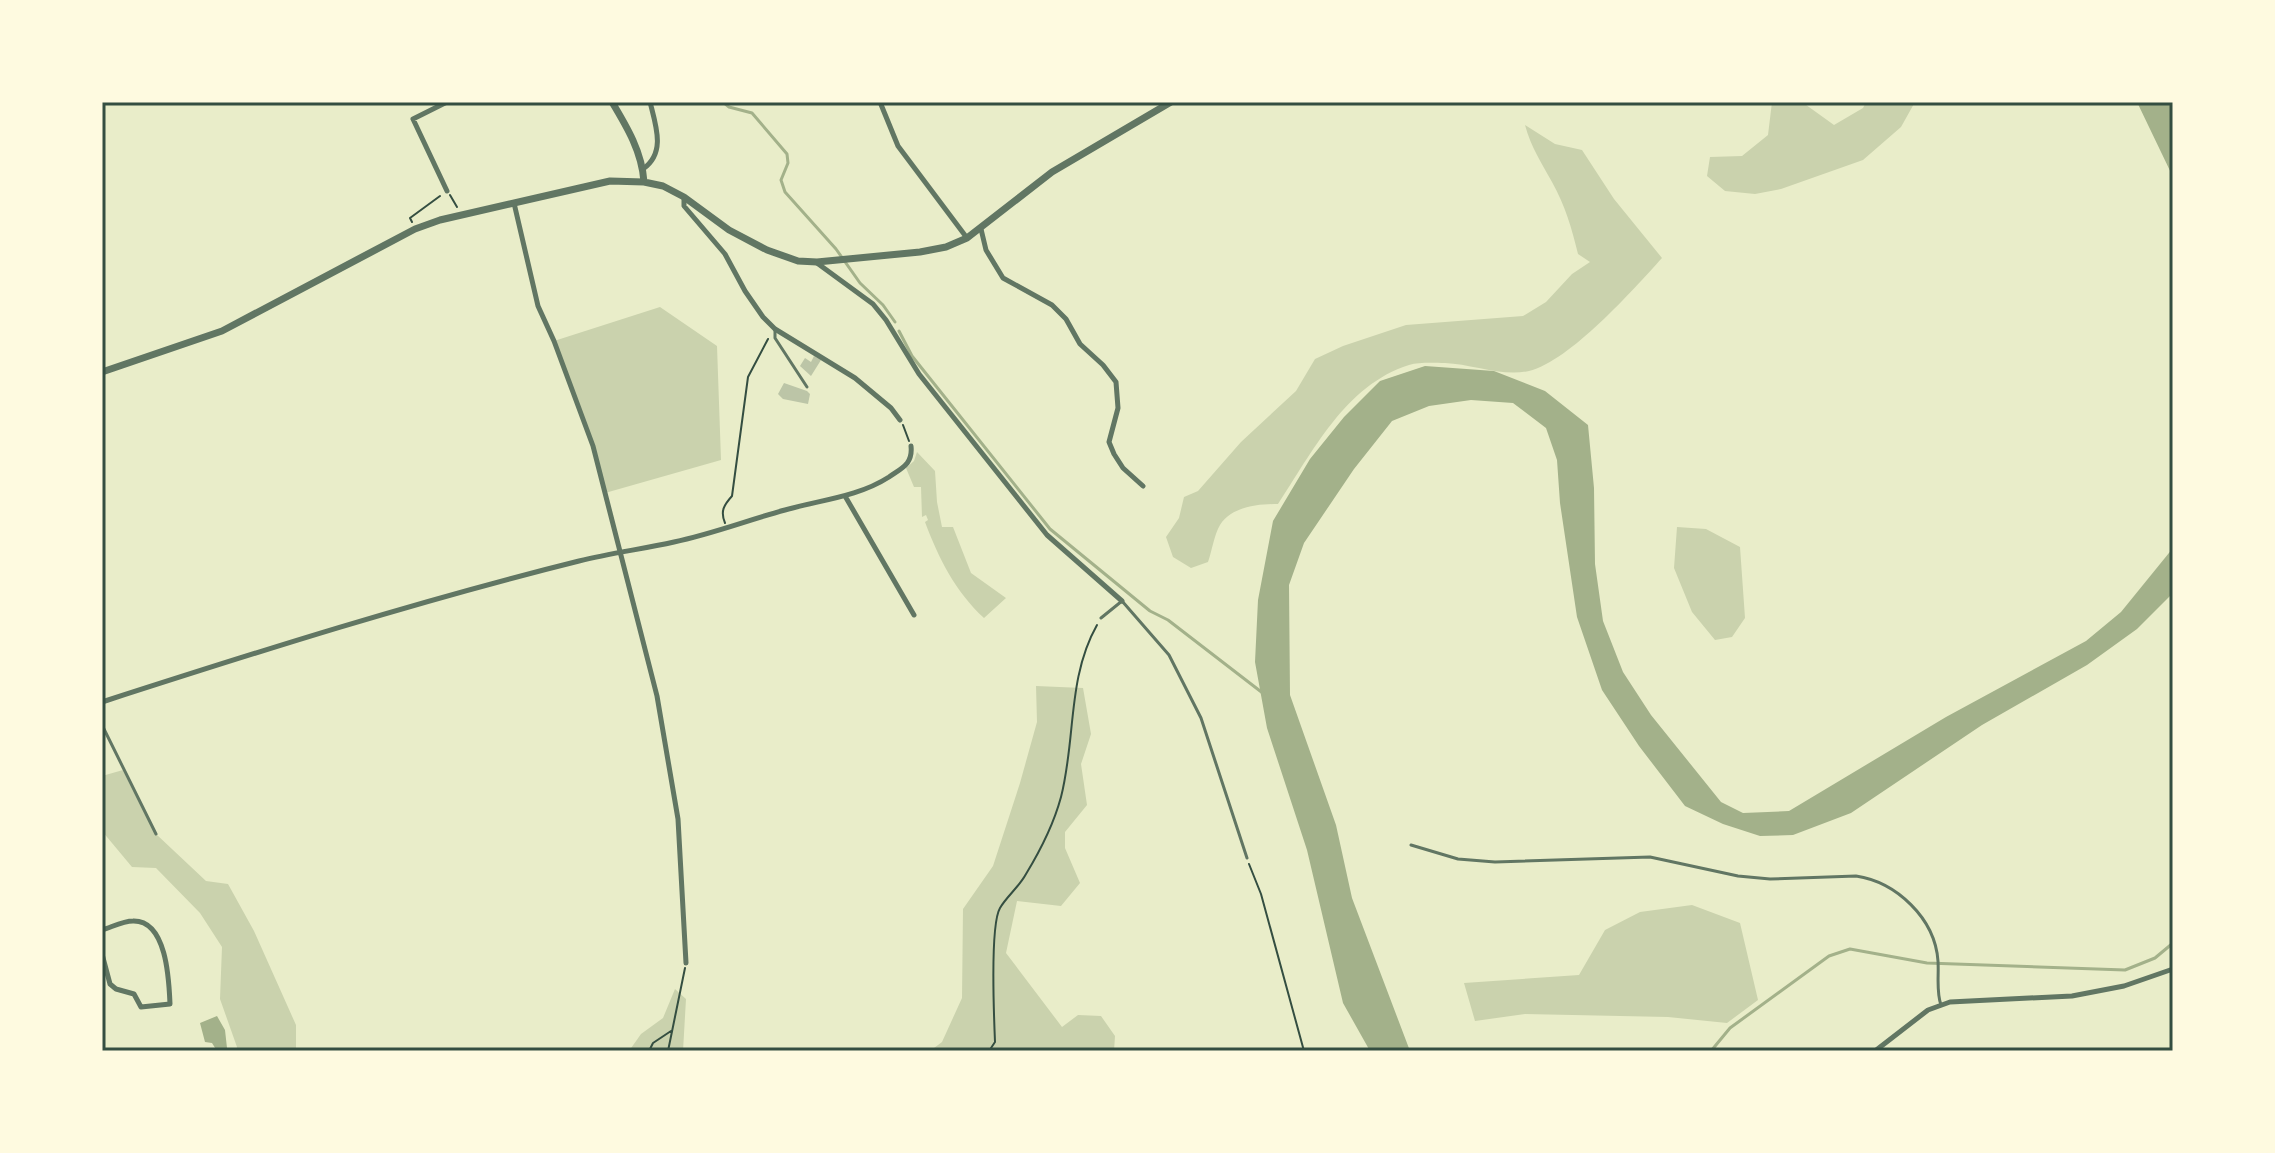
<svg xmlns="http://www.w3.org/2000/svg" width="2275" height="1153" viewBox="0 0 2275 1153" font-family="'Fira Sans',sans-serif">
	<rect width="100%" height="100%" fill="#e9edc9"/>
	<path fill="#cad2ad" d="M 1772,102 L 1802,102 L 1834,125 L 1863,108 L 1866,102 L 1915,102 L 1901,127 L 1863,160 L 1781,189 L 1755,194 L 1725,191 L 1707,176 L 1710,157 L 1742,156 L 1768,135 Z
		M 1525,125 L 1555,144 L 1582,150 L 1614,199 L 1662,258 C 1633,290 1570,361 1529,371 C 1502,377 1472,364 1445,363 C 1434,363 1419,362 1409,365 C 1345,385 1312,453 1278,504 C 1259,504 1232,506 1220,525 C 1214,535 1212,551 1208,562 L 1191,568 L 1173,557 L 1166,537 L 1179,518 L 1184,497 L 1198,491 L 1241,442 L 1296,391 L 1315,359 L 1343,346 L 1406,325 L 1523,316 L 1546,302 L 1572,274 L 1590,262 L 1578,254 C 1572,229 1565,205 1552,182 C 1541,162 1531,147 1525,125 Z
		M 660,307 L 717,346 L 721,460 L 605,493 L 593,446 L 554,341 Z
		M 917,452 L 935,471 L 937,502 L 942,527 L 953,527 L 971,573 L 1006,598 L 984,618 C 955,591 939,559 925,522 L 928,520 L 926,515 L 922,517 L 921,487 L 914,487 L 906,468 L 914,461 Z
		M 1677,527 L 1706,529 L 1740,547 L 1745,618 L 1732,637 L 1715,640 L 1692,612 L 1674,568 Z
		M 1036,686 L 1083,688 L 1091,734 L 1081,764 L 1087,805 L 1065,832 L 1065,848 L 1080,883 L 1061,906 L 1017,901 L 1006,953 L 1062,1027 L 1078,1015 L 1101,1016 L 1115,1036 L 1114,1051 L 930,1051 L 942,1042 L 962,998 L 963,909 L 993,866 L 1020,783 L 1037,722 Z
		M 123,770 L 156,834 L 206,881 L 228,884 L 254,931 L 296,1025 L 296,1051 L 236,1051 L 237,1047 L 220,999 L 222,947 L 200,913 L 156,868 L 132,867 L 102,831 L 102,776 Z
		M 1692,905 L 1740,923 L 1758,1000 L 1727,1023 L 1668,1017 L 1525,1014 L 1475,1021 L 1464,983 L 1579,975 L 1605,930 L 1640,912 Z
		M 675,989 L 686,999 L 683,1051 L 629,1051 L 641,1034 L 663,1018 Z"/>
	<path fill="#a3b18a" d="M 2137,102 L 2168,102 L 2173,111 L 2173,177 Z
		M 1425,366 L 1494,371 L 1545,391 L 1588,425 L 1594,488 L 1595,564 L 1603,621 L 1623,672 L 1651,715 L 1721,802 L 1743,813 L 1789,811 L 1946,717 L 2086,641 L 2121,612 L 2173,548 L 2173,593 L 2137,629 L 2087,665 L 1982,725 L 1851,813 L 1793,835 L 1760,836 L 1723,824 L 1685,806 L 1639,746 L 1602,690 L 1577,617 L 1560,503 L 1557,460 L 1546,428 L 1513,403 L 1471,400 L 1429,406 L 1392,421 L 1354,469 L 1304,543 L 1289,585 L 1290,695 L 1336,825 L 1352,898 L 1410,1051 L 1370,1051 L 1343,1003 L 1307,850 L 1267,728 L 1255,662 L 1258,600 L 1273,521 L 1310,459 L 1344,417 L 1380,381 Z
		M 217,1016 L 225,1030 L 227,1048 L 217,1051 L 212,1043 L 205,1042 L 200,1023 Z"/>
	<g fill="none" stroke-linecap="round" stroke-linejoin="round">
		<path stroke="#a3b18a" stroke-width="3" d="M 723,102 L 729,107 L 752,113 L 787,154 L 788,163 L 781,180 L 785,192 L 836,249 L 860,283 L 883,305 L 895,322
			M 899,331 L 912,356 L 1050,529 L 1150,611 L 1168,620 L 1264,694
			M 1711,1051 L 1730,1028 L 1829,956 L 1850,949 L 1927,963 L 2125,970 L 2155,958 L 2173,943"/>
	</g>
	<path fill="#bcc5a7" d="M 814,356 L 821,360 L 811,376 L 800,366 L 805,358 L 811,362 Z
		M 784,383 L 807,391 L 810,394 L 808,404 L 783,399 L 778,394 Z"/>
	<g fill="none" stroke-linecap="round" stroke-linejoin="round">
		<path stroke="#344e41" stroke-width="2" d="M 450,195 L 457,207
			M 412,222 L 410,218 L 440,196
			M 903,425 L 909,441
			M 725,523 C 720,511 724,505 732,496 L 748,377 L 768,339
			M 1249,864 L 1261,894 L 1304,1051
			M 649,1051 L 653,1043 L 671,1031
			M 668,1051 L 685,968
			M 989,1051 L 995,1042 C 994,1018 990,925 1000,908 C 1007,896 1019,887 1026,874 C 1040,851 1054,823 1061,797 C 1076,739 1067,678 1097,625"/>
		<path stroke="#617663" stroke-width="3" d="M 775,329 L 775,338 L 807,387
			M 1101,618 L 1122,601 L 1169,655 L 1201,718 L 1247,858
			M 102,725 L 156,834
			M 1411,845 L 1458,859 L 1495,862 L 1650,857 L 1738,876 L 1770,879 L 1856,876 C 1896,882 1935,918 1938,961 C 1939,976 1936,991 1941,1005"/>
		<path stroke="#617663" stroke-width="5" d="M 880,102 L 898,146 L 967,238
			M 643,169 C 666,153 656,126 650,102
			M 447,191 L 413,119 L 447,102
			M 684,197 L 684,206 L 725,254 L 745,291 L 763,317 L 775,329 L 855,378 L 891,408 L 900,420
			M 514,203 L 538,306 L 554,341 L 593,446 L 657,696 L 678,819 L 686,963
			M 981,229 L 986,250 L 1003,278 L 1052,305 L 1066,319 L 1080,344 L 1103,365 L 1116,382 L 1118,408 L 1109,442 L 1114,454 L 1123,468 L 1143,486
			M 817,263 L 873,304 L 886,320 L 919,374 L 1047,535 L 1122,601
			M 845,496 L 914,615
			M 102,702 C 260,651 418,601 579,561 C 611,553 643,549 674,542 C 712,534 748,520 785,510 C 820,500 858,497 889,477 C 902,468 913,464 911,446
			M 102,930 C 112,927 123,921 133,921 C 167,920 169,981 170,1004 L 141,1007 L 134,994 L 116,989 L 110,984 L 102,954
			M 1875,1051 L 1928,1010 L 1950,1002 L 2072,996 L 2124,986 L 2173,969"/>
		<path stroke="#617663" stroke-width="7" d="M 612,102 C 627,127 642,152 644,182
			M 102,372 L 222,331 L 415,229 L 440,220 L 610,181 L 644,182 L 663,186 L 684,197 L 729,230 L 767,250 L 798,261 L 817,262 L 920,252 L 946,247 L 967,238 L 1052,172 L 1171,102"/>
	</g>
	<rect width="2275" height="1153" fill="none" stroke="#fefae0" stroke-width="208"/>
	<rect x="104" y="104" width="2067" height="945" fill="none" stroke="#344e41" stroke-width="3"/>
</svg>
